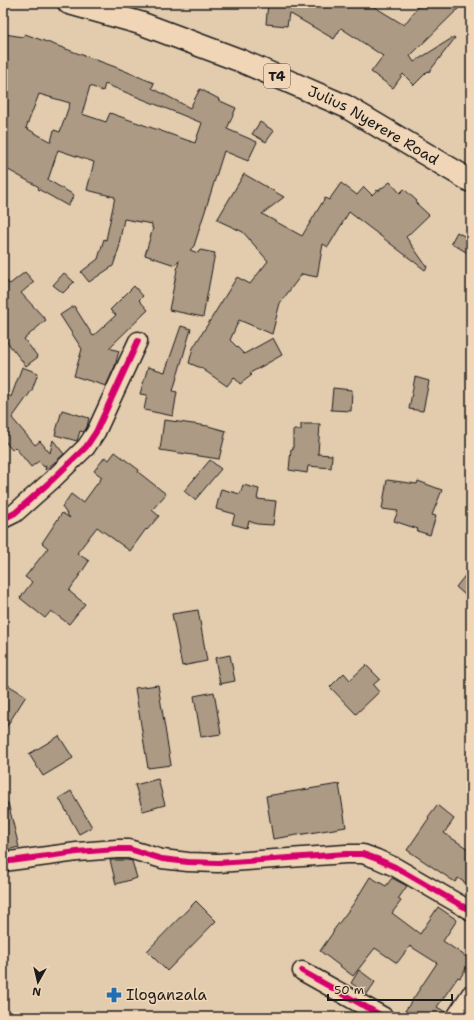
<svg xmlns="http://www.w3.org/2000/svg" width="474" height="1020" viewBox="0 0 474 1020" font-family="'Shantell Sans',sans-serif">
	<rect width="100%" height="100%" fill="#e3cbae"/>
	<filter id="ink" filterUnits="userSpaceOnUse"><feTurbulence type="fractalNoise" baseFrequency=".025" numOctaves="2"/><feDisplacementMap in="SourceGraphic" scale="8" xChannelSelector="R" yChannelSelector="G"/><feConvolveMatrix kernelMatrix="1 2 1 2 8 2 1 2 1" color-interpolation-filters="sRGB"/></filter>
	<g filter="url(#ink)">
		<path fill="#ac9a85" stroke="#1c1c1c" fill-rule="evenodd" d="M 268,3 L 368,3 L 404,25 L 421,3 L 464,3 L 410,56 L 414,62 L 454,37 L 455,38 L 429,72 L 428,71 L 414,85 L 403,74 L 393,88 L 371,72 L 383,56 L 341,28 L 334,39 L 289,13 L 287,26 L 266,24 Z
			M 5,34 L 23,37 L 25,34 L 118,68 L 154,83 L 152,88 L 190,108 L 200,89 L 219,99 L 218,100 L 236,108 L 227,129 L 257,142 L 248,161 L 224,151 L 194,246 L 190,250 L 198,253 L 200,250 L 215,253 L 203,317 L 169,310 L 179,260 L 175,265 L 145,255 L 153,228 L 152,228 L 152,224 L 124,219 L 119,244 L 120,245 L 113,266 L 89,282 L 81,272 L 98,259 L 104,239 L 106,240 L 115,197 L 87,190 L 94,162 L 58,150 L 48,180 L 74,195 L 68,206 L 38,189 L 39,187 L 3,167 L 3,45 ZM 105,84 L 202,123 L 195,143 L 110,113 L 106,122 L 82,114 L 90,86 L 103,91 ZM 39,94 L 70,103 L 60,132 L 54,130 L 51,142 L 26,128 Z
			M 260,122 L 274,131 L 266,142 L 252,134 Z
			M 244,174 L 284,197 L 262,214 L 302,236 L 325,198 L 329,200 L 341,183 L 357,195 L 364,187 L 372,195 L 377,190 L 378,191 L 390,182 L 400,193 L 404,189 L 417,201 L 416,203 L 429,215 L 406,237 L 427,267 L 425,270 L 349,212 L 328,247 L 323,244 L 317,277 L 302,274 L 280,303 L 272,334 L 239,320 L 230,340 L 244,354 L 273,338 L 282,355 L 250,373 L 252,375 L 240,384 L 234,377 L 227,386 L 201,368 L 189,363 L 193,348 L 237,277 L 250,284 L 268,261 L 243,232 L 217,220 Z
			M 457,232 L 471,240 L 471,255 L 451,243 Z
			M 25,272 L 34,282 L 21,293 L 46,320 L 24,339 L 38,357 L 26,366 L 3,337 L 3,278 L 10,284 Z
			M 64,273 L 74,282 L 63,293 L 53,285 Z
			M 134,286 L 143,296 L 139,300 L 148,310 L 109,348 L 119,351 L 115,366 L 106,386 L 74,376 L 82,349 L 60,315 L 74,306 L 93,336 L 116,315 L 110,310 Z
			M 181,326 L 191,329 L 173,391 L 177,392 L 173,416 L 144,410 L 147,395 L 140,394 L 148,367 L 165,372 Z
			M 22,367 L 38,373 L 32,390 L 12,418 L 35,445 L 40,441 L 50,453 L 53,440 L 64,454 L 55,462 L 45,470 L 46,465 L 44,467 L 39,461 L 31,467 L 15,447 L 12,450 L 3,439 L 3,391 L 11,397 Z
			M 415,377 L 429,381 L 423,411 L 409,409 Z
			M 333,388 L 352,390 L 351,411 L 331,410 Z
			M 62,410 L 89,418 L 87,427 L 84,432 L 80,431 L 77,441 L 55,435 Z
			M 164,420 L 208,426 L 226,431 L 219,459 L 160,450 Z
			M 301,424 L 320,424 L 318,454 L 332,455 L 331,468 L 308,466 L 307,473 L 289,470 L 291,449 L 293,450 L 293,430 L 301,430 Z
			M 115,452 L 139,470 L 138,472 L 166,494 L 152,510 L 159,516 L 147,530 L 146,529 L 130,551 L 97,527 L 77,553 L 89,561 L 69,591 L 85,604 L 69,624 L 51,611 L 45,618 L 20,598 L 32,582 L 25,577 L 48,548 L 42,543 L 62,513 L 70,518 L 62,507 L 71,494 L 83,503 L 102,477 L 94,471 L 105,457 L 109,460 Z
			M 210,460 L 221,469 L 195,500 L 184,491 Z
			M 387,480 L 417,484 L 418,481 L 442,490 L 432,515 L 436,516 L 430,535 L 417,531 L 418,529 L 394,521 L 398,511 L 382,509 Z
			M 243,485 L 259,489 L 257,499 L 276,501 L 273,525 L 257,524 L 249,521 L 247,528 L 232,524 L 235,514 L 216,509 L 221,489 L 240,494 Z
			M 471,568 L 471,600 L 456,587 Z
			M 198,610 L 207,661 L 182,666 L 172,614 Z
			M 230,655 L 235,681 L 220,684 L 215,658 Z
			M 366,665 L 380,679 L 373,685 L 379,692 L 356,714 L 330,687 L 344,673 L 350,680 Z
			M 3,682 L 26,696 L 3,732 Z
			M 158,685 L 171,765 L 148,768 L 135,688 Z
			M 214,692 L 221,734 L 201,737 L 194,696 Z
			M 59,736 L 73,758 L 43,776 L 29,754 Z
			M 158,779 L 165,805 L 143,811 L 135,785 Z
			M 339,784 L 346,827 L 273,839 L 266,796 Z
			M 71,791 L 92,827 L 79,834 L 59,798 Z
			M 3,803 L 8,803 L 19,847 L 3,851 Z
			M 437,805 L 454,819 L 444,833 L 471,851 L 471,887 L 458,878 L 455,882 L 407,850 L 429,818 L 428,817 Z
			M 110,860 L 127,860 L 132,861 L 137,878 L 116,884 Z
			M 370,877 L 386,886 L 392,878 L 407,886 L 398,899 L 401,901 L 392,913 L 420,934 L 438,907 L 457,920 L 443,941 L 471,960 L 471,961 L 460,978 L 458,977 L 437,1007 L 447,1013 L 446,1017 L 414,1017 L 405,1011 L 437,963 L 410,946 L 397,963 L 375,948 L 353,976 L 320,951 L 334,931 L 333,931 L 354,903 Z
			M 196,901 L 216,921 L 167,971 L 147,951 Z
			M 359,970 L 375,982 L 367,994 L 351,983 Z"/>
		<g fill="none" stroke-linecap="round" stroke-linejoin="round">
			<g stroke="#1c1c1c" stroke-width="21">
				<path id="minor" d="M 3,519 L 15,513 L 52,480 L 86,447 L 96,432 L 138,341
					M 3,862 L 77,852 L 117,849 L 129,849 L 162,859 L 188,862 L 218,863 L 346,854 L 363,854 L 377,859 L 395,867 L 471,911
					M 302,971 L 384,1017
					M 456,1017 L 471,994"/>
			</g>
			<g stroke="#1c1c1c" stroke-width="25">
				<g id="highway">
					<path id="s1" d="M 69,3 L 140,23 L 239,60 L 345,106 L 471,181"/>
				</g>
			</g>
			<use href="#minor" stroke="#f0d6b7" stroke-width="18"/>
			<use href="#highway" stroke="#f0d6b7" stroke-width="22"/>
			<g stroke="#f0d6b7" stroke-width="8">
				<path id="cycleway" d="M 3,519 L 15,513 L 52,480 L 86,447 L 96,432 L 138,341
					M 3,862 L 77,852 L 117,849 L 129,849 L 162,859 L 188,862 L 218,863 L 346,854 L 363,854 L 377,859 L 395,867 L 471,911
					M 302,971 L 384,1017"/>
			</g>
			<use href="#cycleway" stroke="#d6006c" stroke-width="6"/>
		</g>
	</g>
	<defs>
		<g id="pharmacy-bare" transform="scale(1.2)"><path d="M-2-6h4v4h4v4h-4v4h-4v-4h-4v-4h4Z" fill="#1f6fb2" stroke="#f0d6b7" stroke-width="2.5" paint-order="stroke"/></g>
	</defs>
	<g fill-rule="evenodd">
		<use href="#pharmacy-bare" x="114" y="995"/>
	</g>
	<g text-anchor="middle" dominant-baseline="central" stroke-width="3.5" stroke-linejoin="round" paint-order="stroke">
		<rect fill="#f0d6b7" stroke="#5c544a" stroke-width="1" x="264" y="64" width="26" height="24" rx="3"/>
		<g font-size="14" font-weight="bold" fill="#1c1c1c">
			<text x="277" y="76">T4</text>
		</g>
		<g font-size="15" fill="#1c1c1c" stroke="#f0d6b7">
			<text stroke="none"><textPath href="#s1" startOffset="329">Julius Nyerere Road</textPath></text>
		</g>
		<g font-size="15" fill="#1c1c1c" stroke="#f0d6b7" text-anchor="start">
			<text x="126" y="995">Iloganzala</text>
		</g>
	</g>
	<rect width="474" height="1020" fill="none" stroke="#f0d6b7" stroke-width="16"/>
	<rect x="8" y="8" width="458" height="1004" fill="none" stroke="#1c1c1c" stroke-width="1.5" filter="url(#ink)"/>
	<g transform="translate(38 982) rotate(188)" stroke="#f0d6b7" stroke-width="3" paint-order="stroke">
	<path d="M0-3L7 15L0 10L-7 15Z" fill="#1c1c1c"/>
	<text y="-6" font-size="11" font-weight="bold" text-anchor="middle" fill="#1c1c1c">N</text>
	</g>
	<path d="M328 994v6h124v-6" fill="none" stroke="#1c1c1c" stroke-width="2"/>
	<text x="334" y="994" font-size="12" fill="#1c1c1c" stroke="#f0d6b7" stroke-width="3" paint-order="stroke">50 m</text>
</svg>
